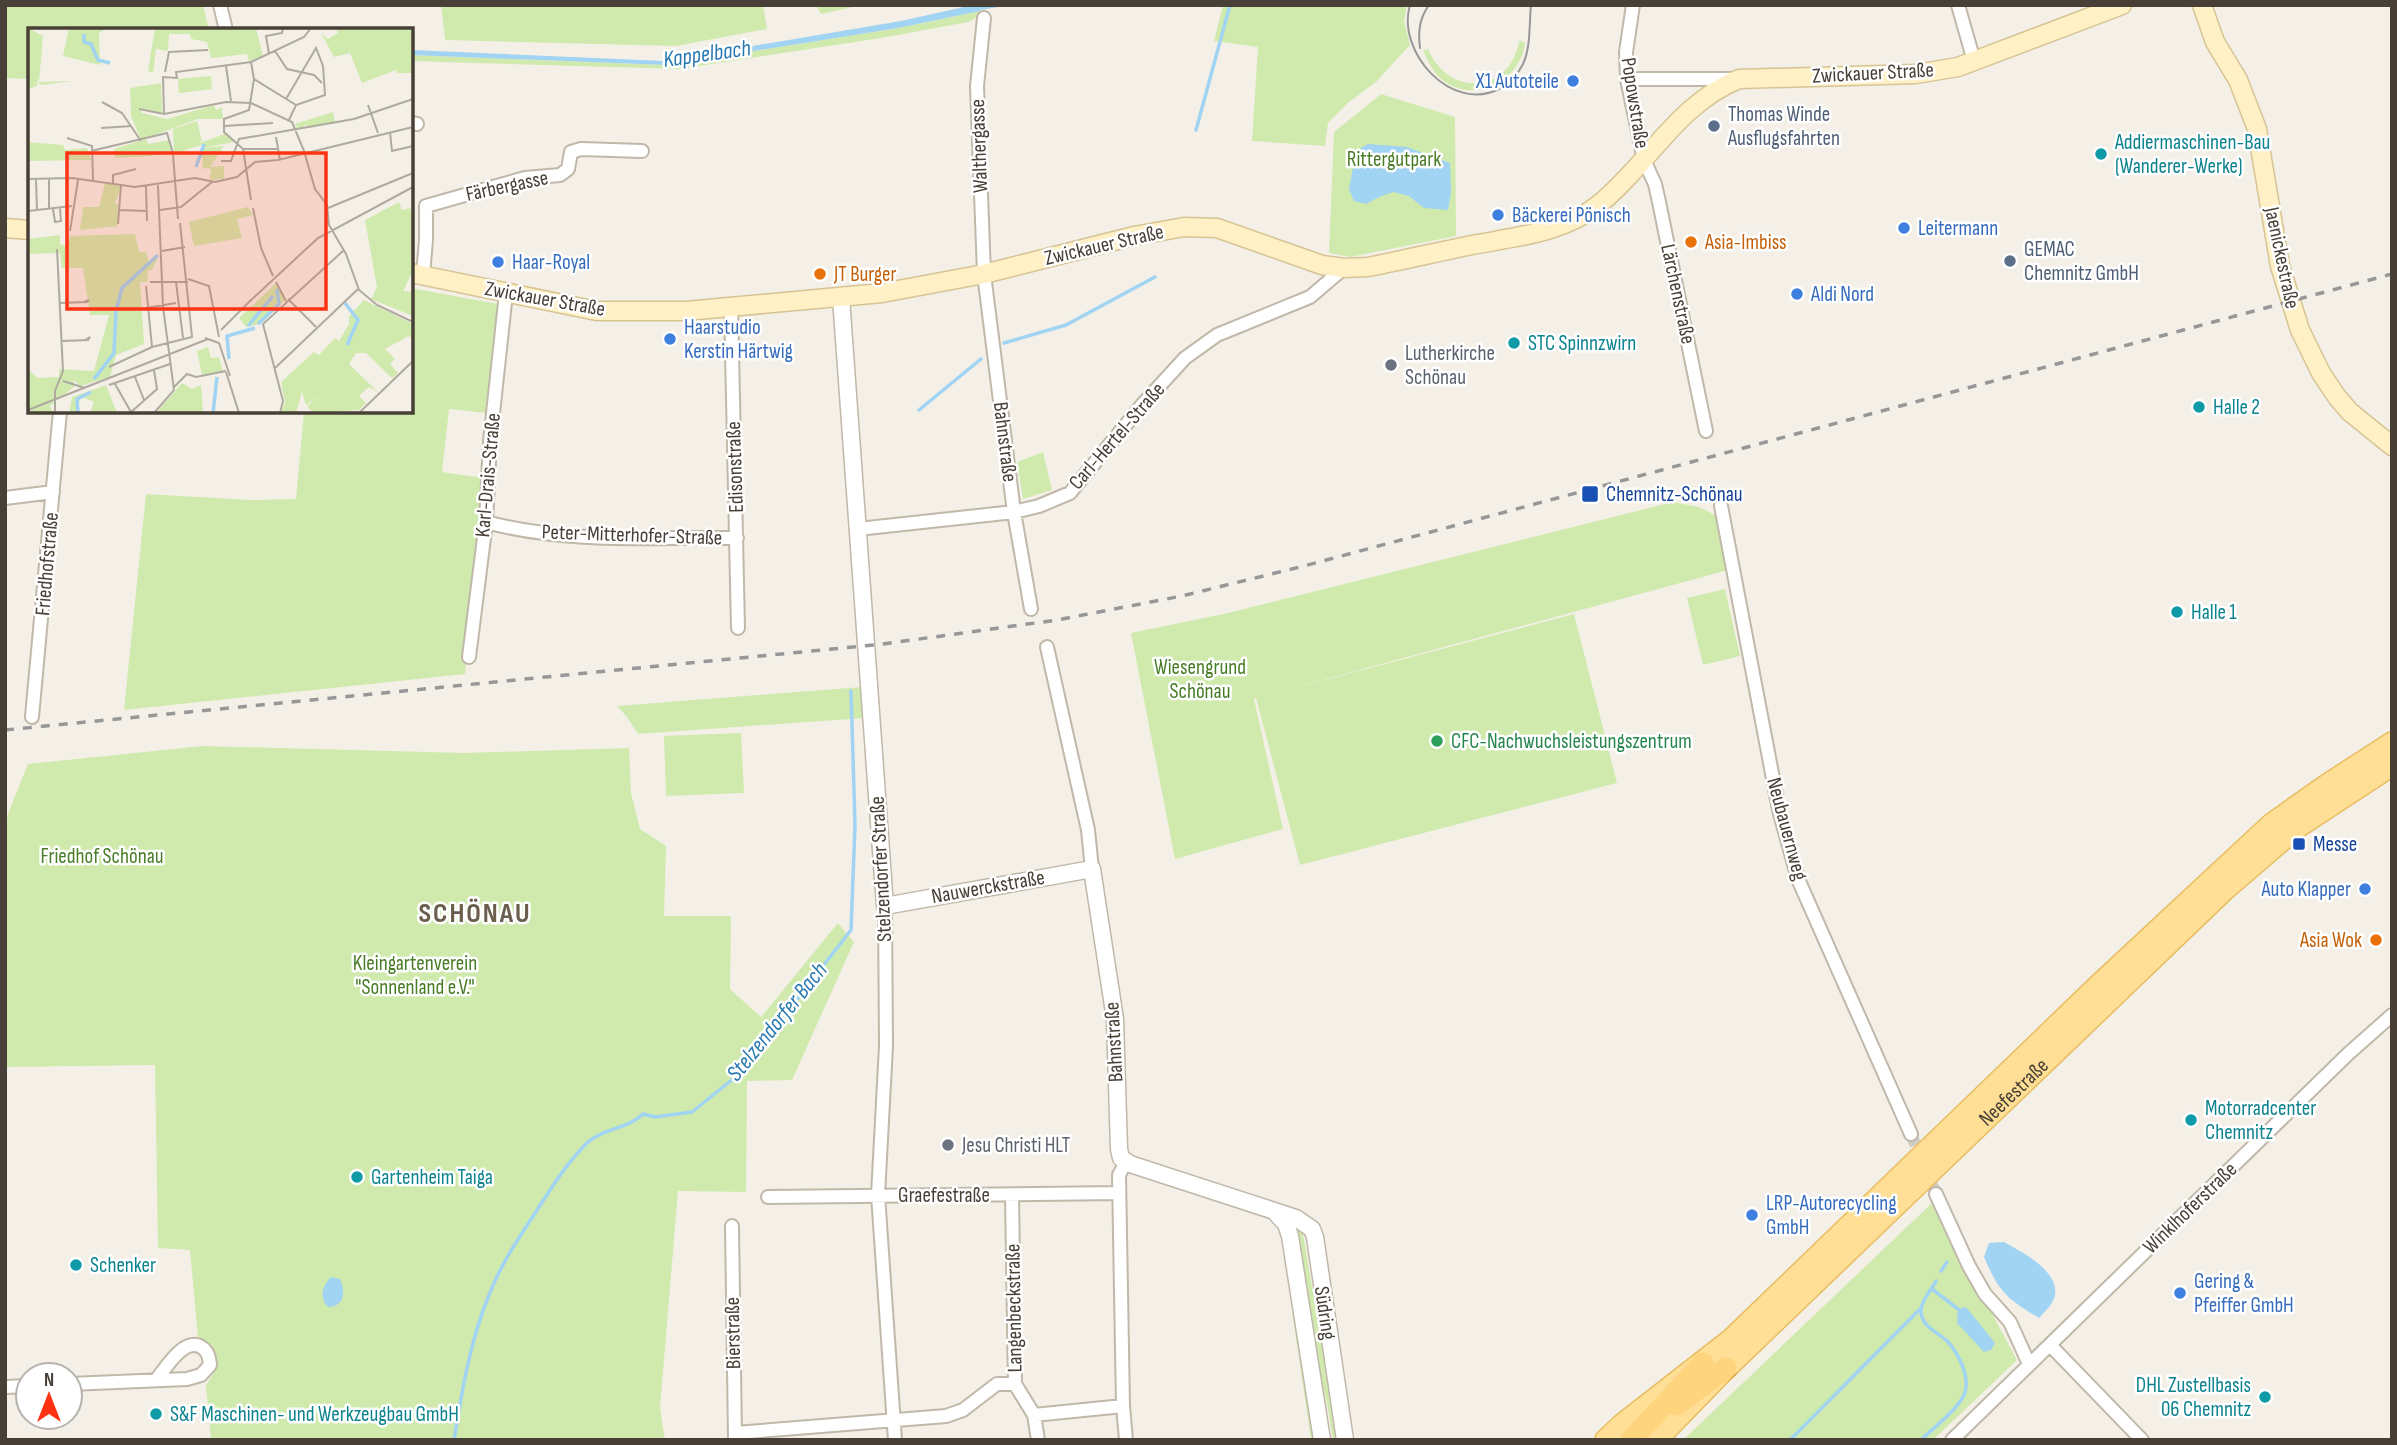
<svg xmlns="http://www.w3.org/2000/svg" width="2397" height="1445" viewBox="0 0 2397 1445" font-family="'Sofia Sans Condensed',sans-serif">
	<rect width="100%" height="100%" fill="#f4f0e7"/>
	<path fill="#d0eaae" d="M 5,5 L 203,5 L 209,30 L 30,30 L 30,79 L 5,78 Z
		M 441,5 L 763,5 L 767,29 L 676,46 L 445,40 Z
		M 816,5 L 862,5 L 821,14 Z
		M 1223,5 L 1407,5 L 1404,21 L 1410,45 L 1376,82 L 1349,102 L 1328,123 L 1325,146 L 1252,141 L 1258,47 L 1214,41 Z
		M 980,11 L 979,16 L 968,22 L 881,38 L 679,69 L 411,61 L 411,55 L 666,65 L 898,28 Z
		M 1519,41 L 1525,42 C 1522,79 1478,104 1445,82 C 1434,75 1428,62 1423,50 L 1428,49 C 1448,97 1510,95 1519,41 Z
		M 1381,94 L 1455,117 L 1456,236 L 1350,257 L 1329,253 L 1334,132 Z
		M 411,288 L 498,304 L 487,413 L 449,409 L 442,472 L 484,478 L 465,674 L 124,710 L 146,494 L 250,500 L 296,499 L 304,411 L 411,411 Z
		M 1043,452 L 1052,490 L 1023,499 L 1017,462 Z
		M 1673,502 L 1699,507 L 1717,516 L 1728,570 L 1275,693 L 1574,614 L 1617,783 L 1300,865 L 1256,698 L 1254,699 L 1283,829 L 1175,859 L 1131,633 L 1228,613 Z
		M 1725,589 L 1740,656 L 1703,665 L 1687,598 Z
		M 862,687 L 865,718 L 638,734 L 627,717 L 617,706 Z
		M 741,733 L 744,793 L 666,796 L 664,736 Z
		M 203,746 L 464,753 L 629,748 L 631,793 L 640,829 L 666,846 L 664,916 L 731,916 L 730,989 L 761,1017 L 838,923 L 854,942 L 792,1080 L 747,1081 L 746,1192 L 678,1191 L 660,1408 L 665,1440 L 211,1440 L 206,1385 L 218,1366 L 212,1345 L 198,1337 L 190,1250 L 158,1248 L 155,1065 L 5,1067 L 5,827 L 9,811 L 28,764 Z
		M 1932,1203 L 2017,1360 L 1933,1440 L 1683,1440 Z
		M 1299,1231 L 1303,1234 L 1338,1440 L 1333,1440 L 1327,1403 L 1315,1358 L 1296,1234 Z
		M 1292,1310 L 1297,1323 L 1314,1440 L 1311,1440 Z"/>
	<path fill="#a1d3f3" d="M 973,5 L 978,5 L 980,11 L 898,28 L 666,65 L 411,55 L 411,50 L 664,61 L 901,21 Z
		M 1368,144 L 1407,147 L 1450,163 L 1451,192 L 1448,210 L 1424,208 L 1409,196 L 1393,192 L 1379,197 L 1366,204 L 1354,201 L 1349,189 L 1356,151 Z
		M 2004,1242 C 2022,1252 2059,1271 2055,1295 C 2053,1305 2045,1311 2039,1318 C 2006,1298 1999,1292 1984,1257 L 1989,1243 Z
		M 331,1277 L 340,1279 C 346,1292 344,1307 328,1307 C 319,1298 322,1286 331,1277 Z
		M 1966,1307 L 1995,1343 L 1991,1350 L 1984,1352 L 1957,1323 L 1958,1309 Z"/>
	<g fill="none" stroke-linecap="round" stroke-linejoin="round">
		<path stroke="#a1d3f3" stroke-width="3.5" d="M 976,9 L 999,5
			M 1196,130 L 1230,5
			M 1004,343 L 1066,325 L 1155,277
			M 919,410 L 981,359
			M 1941,1271 L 1947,1262
			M 1932,1289 L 1958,1309
			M 454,1440 C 462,1391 470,1341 489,1295 C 501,1263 521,1235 539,1207 C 553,1185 568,1162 587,1143 C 603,1128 628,1129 643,1114 L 655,1117 L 692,1112 L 738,1075 L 851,930 L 855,825 L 851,691
			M 1790,1440 L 1921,1308
			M 1921,1440 C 1933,1428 1961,1407 1965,1392 C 1970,1376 1958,1353 1948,1342 C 1938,1332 1920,1326 1921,1310 C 1921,1301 1932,1289 1936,1281"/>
		<path stroke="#d2cdc4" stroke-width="12" stroke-dasharray="12 6" stroke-linecap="butt" d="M 1911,1134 L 1936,1194"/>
		<g stroke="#c0b8a9" stroke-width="16">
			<path id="minor" d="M 220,5 L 226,30
				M 1633,5 L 1626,52 L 1627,79 L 1644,160 L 1655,184 L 1659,202 L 1706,431
				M 1958,5 L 1974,61
				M 984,18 L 977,86 L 984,274 L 1014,512 L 1031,609
				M 1627,79 L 1735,79
				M 411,123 L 417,124
				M 423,275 L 426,240 L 426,206 L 525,178 L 560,175 L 568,169 L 571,152 L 581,149 L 642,151
				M 731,306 L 738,628
				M 5,498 L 53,492
				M 1721,506 L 1779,810 L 1798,879 L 1911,1134
				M 486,522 C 567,544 653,537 737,538
				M 858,529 L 1014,512 L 1039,506 L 1070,493 L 1142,405 L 1185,358 L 1217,335 L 1310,297 L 1344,268
				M 1047,647 L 1088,830 L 1092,869
				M 469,657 L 486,522 L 490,441 L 506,293
				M 32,717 L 60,411
				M 885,906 L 886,1046 L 878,1195 L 895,1440
				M 1126,1162 L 1119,1175 L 1123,1406 L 1126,1440
				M 1936,1194 L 1969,1266 L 1985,1294 L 2010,1322 L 2029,1364
				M 1012,1196 L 1015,1384 L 1034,1415 L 1038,1440
				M 768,1197 L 1119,1193
				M 732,1226 L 735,1439
				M 2050,1345 L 2142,1440
				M 70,1384 L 187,1379 L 201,1375 L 210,1365 C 209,1358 209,1354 204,1349 C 186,1333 166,1368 156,1380
				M 5,1387 L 28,1386
				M 1034,1415 L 1123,1406
				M 735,1433 L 946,1416 L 963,1410 L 997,1384 L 1015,1384
				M 1952,1440 L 2348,1054 L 2392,1015"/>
		</g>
		<g stroke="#c0b8a9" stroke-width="19">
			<path id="tertiary" d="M 841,298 L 885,906 L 1092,869 L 1115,1019 L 1119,1149 L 1121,1158 L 1130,1164 L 1296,1218 L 1312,1229 L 1315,1237 L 1345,1440
				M 1275,1212 L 1286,1224 L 1290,1236 L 1322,1440"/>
		</g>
		<g stroke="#d6c495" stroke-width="21">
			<path id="secondary" d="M 2202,5 L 2215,42 L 2238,80 L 2257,129 L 2280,266 L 2300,330 L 2321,373 L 2337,397 L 2350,412 L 2392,446
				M 5,228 L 30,230
				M 411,273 L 597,311 L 686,311 L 882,293 L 984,274 L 1134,236 L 1184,227 L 1217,228 L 1322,265 L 1344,268 L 1368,267 C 1403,260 1438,252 1472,245 C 1514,237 1563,233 1598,205 C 1648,165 1677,104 1739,79 L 1916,74 L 1958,67 L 2122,5"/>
		</g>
		<g stroke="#e8bd61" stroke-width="24">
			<g id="primary">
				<path d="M 1606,1440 L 1623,1424 L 1732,1339 L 2099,985 L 2272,824 L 2327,785 L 2392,743"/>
				<path id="s1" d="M 1656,1440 L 1726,1368 L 2224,890 L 2296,828 L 2392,765"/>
			</g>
		</g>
		<g stroke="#e39f32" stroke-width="24">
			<path id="trunk" d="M 1677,1405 L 1726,1368
				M 1631,1440 L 1703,1363"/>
		</g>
		<use href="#minor" stroke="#fff" stroke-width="12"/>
		<use href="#tertiary" stroke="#fff" stroke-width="16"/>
		<use href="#secondary" stroke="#fff0c6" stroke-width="18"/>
		<use href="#primary" stroke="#ffdf95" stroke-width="21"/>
		<use href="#trunk" stroke="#ffd47e" stroke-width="21"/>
		<path stroke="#979797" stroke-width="2" d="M 1410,5 C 1396,51 1451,115 1501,88 C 1510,83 1518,74 1523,64 C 1531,47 1529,24 1531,5
			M 1420,48 C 1418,32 1419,19 1429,5"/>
		<path stroke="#979797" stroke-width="3.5" stroke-dasharray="9 9" stroke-linecap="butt" d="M 5,730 L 883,644 L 1057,620 L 1182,596 L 1304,566 L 2392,274"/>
	</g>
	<g fill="#3f7fe0" stroke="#fff" stroke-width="2.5">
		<circle cx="1573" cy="81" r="7"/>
		<circle cx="1498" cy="215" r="7"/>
		<circle cx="1904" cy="228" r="7"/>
		<circle cx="498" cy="262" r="7"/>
		<circle cx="1797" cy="294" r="7"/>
		<circle cx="670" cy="339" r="7"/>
		<circle cx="2365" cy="889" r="7"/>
		<circle cx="1752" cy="1215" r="7"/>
		<circle cx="2180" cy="1293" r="7"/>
	</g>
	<g fill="#5c6f8a" stroke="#fff" stroke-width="2.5">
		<circle cx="1714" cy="126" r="7"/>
		<circle cx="2010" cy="261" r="7"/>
	</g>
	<g fill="#0f9aa8" stroke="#fff" stroke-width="2.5">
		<circle cx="2101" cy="154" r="7"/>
		<circle cx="1514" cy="343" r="7"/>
		<circle cx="2199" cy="407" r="7"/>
		<circle cx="2177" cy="612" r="7"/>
		<circle cx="2191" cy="1120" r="7"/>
		<circle cx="357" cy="1177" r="7"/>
		<circle cx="76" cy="1265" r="7"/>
		<circle cx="2265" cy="1397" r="7"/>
		<circle cx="156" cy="1414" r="7"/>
	</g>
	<g fill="#e8710a" stroke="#fff" stroke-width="2.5">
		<circle cx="1691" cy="242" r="7"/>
		<circle cx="820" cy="274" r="7"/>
		<circle cx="2376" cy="940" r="7"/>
	</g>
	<g fill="#6b7280" stroke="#fff" stroke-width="2.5">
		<circle cx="1391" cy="365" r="7"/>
		<circle cx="948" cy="1145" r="7"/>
	</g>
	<g fill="#1a4fb4" stroke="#fff" stroke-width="2.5">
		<rect x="1581" y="485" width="18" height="18" rx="3.5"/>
		<rect x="2292" y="837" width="14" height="14" rx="3.5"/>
	</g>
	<circle fill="#2e9e5b" stroke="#fff" stroke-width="2.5" cx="1437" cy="741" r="7"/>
	<g text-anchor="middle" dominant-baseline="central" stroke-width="5" stroke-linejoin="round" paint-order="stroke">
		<g font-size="21" fill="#484036" stroke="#fff">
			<text transform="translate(1873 73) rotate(-3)">Zwickauer Straße</text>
			<text transform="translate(1635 103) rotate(81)">Popowstraße</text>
			<text transform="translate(979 146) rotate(-92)">Walthergasse</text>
			<text transform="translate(507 186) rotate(-12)">Färbergasse</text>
			<text transform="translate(1104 245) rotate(-13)">Zwickauer Straße</text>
			<text transform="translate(2282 258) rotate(78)">Jaenickestraße</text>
			<text transform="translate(1678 294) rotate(78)">Lärchenstraße</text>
			<text transform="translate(545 299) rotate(10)">Zwickauer Straße</text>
			<text transform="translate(1117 436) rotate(-49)">Carl-Hertel-Straße</text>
			<text transform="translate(1005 442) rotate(83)">Bahnstraße</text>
			<text transform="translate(735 467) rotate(-92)">Edisonstraße</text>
			<text transform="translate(488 475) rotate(-85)">Karl-Drais-Straße</text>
			<text transform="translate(632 535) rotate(2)">Peter-Mitterhofer-Straße</text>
			<text transform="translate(47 564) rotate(-85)">Friedhofstraße</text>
			<text transform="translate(1787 829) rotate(75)">Neubauernweg</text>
			<text transform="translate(881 869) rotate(-93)">Stelzendorfer Straße</text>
			<text transform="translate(988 887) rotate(-10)">Nauwerckstraße</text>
			<text transform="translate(1114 1042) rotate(-93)">Bahnstraße</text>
			<text stroke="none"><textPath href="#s1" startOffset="499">Neefestraße</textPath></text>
			<text x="944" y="1195">Graefestraße</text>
			<text transform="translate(2190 1208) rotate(-44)">Winklhoferstraße</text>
			<text transform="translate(1014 1308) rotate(-91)">Langenbeckstraße</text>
			<text transform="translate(1325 1313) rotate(82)">Südring</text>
			<text transform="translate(733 1333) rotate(-91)">Bierstraße</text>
		</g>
		<g font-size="21" fill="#366cbe" stroke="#fff" text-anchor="start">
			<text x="1559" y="81" text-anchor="end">X1 Autoteile</text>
			<text x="1512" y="215">Bäckerei Pönisch</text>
			<text x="1918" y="228">Leitermann</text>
			<text x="512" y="262">Haar-Royal</text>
			<text x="1811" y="294">Aldi Nord</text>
			<text x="684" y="327">Haarstudio<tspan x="684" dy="24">Kerstin Härtwig</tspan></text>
			<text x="2351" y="889" text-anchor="end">Auto Klapper</text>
			<text x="1766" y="1203">LRP-Autorecycling<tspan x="1766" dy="24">GmbH</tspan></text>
			<text x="2194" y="1281">Gering &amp;<tspan x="2194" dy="24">Pfeiffer GmbH</tspan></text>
		</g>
		<g font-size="21" fill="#4e5e75" stroke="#fff" text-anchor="start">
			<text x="1728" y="114">Thomas Winde<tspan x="1728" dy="24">Ausflugsfahrten</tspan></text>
			<text x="2024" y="249">GEMAC<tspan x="2024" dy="24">Chemnitz GmbH</tspan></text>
		</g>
		<g font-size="21" fill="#0d838f" stroke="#fff" text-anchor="start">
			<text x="2115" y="142">Addiermaschinen-Bau<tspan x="2115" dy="24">(Wanderer-Werke)</tspan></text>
			<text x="1528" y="343">STC Spinnzwirn</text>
			<text x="2213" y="407">Halle 2</text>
			<text x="2191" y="612">Halle 1</text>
			<text x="2205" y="1108">Motorradcenter<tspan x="2205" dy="24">Chemnitz</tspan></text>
			<text x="371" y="1177">Gartenheim Taiga</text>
			<text x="90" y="1265">Schenker</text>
			<text x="2251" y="1385" text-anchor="end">DHL Zustellbasis<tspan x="2251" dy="24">06 Chemnitz</tspan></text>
			<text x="170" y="1414">S&amp;F Maschinen- und Werkzeugbau GmbH</text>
		</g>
		<g font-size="21" fill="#487c26" stroke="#fff">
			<text x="1394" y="159">Rittergutpark</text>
			<text x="1200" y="667">Wiesengrund<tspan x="1200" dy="24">Schönau</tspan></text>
			<text x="102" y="856">Friedhof Schönau</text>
			<text x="415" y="963">Kleingartenverein<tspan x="415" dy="24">"Sonnenland e.V."</tspan></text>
		</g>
		<g font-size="21" fill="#c56008" stroke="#fff" text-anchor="start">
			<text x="1705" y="242">Asia-Imbiss</text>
			<text x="834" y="274">JT Burger</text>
			<text x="2362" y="940" text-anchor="end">Asia Wok</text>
		</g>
		<g font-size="21" fill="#5b616d" stroke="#fff" text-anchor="start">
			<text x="1405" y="353">Lutherkirche<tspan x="1405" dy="24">Schönau</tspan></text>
			<text x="962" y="1145">Jesu Christi HLT</text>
		</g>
		<g font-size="21" fill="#164399" stroke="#fff" text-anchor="start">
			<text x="1606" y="494">Chemnitz-Schönau</text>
			<text x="2313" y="844">Messe</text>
		</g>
		<g font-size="21" fill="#27864d" stroke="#fff" text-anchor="start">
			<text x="1451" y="741">CFC-Nachwuchsleistungszentrum</text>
		</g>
		<g font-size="23" font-style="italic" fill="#2979b0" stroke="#fff">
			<text transform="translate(707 54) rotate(-8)">Kappelbach</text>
			<text transform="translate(777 1022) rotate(-51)">Stelzendorfer Bach</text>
		</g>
		<g font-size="28" font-weight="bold" letter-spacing="2" fill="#6b5e4d" stroke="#fff">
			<text x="475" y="913">SCHÖNAU</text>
		</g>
	</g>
	<g transform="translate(28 28)">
		<rect width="385" height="385" fill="#f4f0e7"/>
		<path d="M 0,0 L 15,8 L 11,54 L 44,53 L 14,57 L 11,56 L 10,50 L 9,58 L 0,61 ZM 41,0 L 79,0 L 71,5 L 72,37 L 35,28 ZM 127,0 L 228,0 L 235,28 L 221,33 L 219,26 L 183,30 L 179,14 L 163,11 L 162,6 L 141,6 L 140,23 L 128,21 L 125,45 L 120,43 ZM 308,0 L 385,0 L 385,45 L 369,45 L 368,42 L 334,55 L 322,25 L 306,29 L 293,5 L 300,11 L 310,5 ZM 183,48 L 184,61 L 151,65 L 150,51 ZM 133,55 L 134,85 L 112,81 L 114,85 L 139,91 L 186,77 L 188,82 L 194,79 L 195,91 L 170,91 L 113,112 L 103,88 L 102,60 ZM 305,84 L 307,94 L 342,86 L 327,90 L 282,100 L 278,97 L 270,102 L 267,96 ZM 169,93 L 174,113 L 169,116 L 197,106 L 206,114 L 175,120 L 196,118 L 182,139 L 196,138 L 196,151 L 182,152 L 183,141 L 174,140 L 175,130 L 170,130 L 176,116 L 146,126 L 145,101 ZM 118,111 L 120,116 L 142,112 L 144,118 L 142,124 L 122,128 L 87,130 L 86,121 ZM 0,114 L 35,117 L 37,122 L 59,120 L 63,132 L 0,133 ZM 77,155 L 93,158 L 87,176 L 91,177 L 89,198 L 52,202 L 55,179 L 71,179 ZM 371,174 L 374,182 L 382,180 L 385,188 L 385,243 L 375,263 L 385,264 L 385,288 L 343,271 L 349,259 L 337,192 ZM 220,179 L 225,187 L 209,191 L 214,210 L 166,218 L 161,194 ZM 107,206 L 111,224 L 118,224 L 121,235 L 131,227 L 124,242 L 120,242 L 119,254 L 112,254 L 116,316 L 88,327 L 82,349 L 52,358 L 45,351 L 47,358 L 22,378 L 25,385 L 0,385 L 0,342 L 10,350 L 31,349 L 31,341 L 66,343 L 81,287 L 62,287 L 55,240 L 34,240 L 32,225 L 0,226 L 0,211 L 32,207 L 32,216 L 38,218 L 42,208 ZM 248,255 L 257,272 L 231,296 L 218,299 L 211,290 ZM 336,272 L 385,296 L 385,312 L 381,308 L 357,321 L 367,331 L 362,336 L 370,345 L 364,350 L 338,325 L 328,325 L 321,336 L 350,364 L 341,359 L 331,368 L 338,375 L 341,372 L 331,382 L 286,385 L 279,378 L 290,368 L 278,377 L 274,364 L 268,385 L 253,385 L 257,375 L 253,354 L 286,324 L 291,327 L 307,310 L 311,313 L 321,296 L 321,288 ZM 180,319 L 183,330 L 191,329 L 195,343 L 174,347 L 169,323 ZM 154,355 L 164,361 L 173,357 L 175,385 L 128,385 ZM 78,357 L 89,385 L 62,385 L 66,374 L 54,369 L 49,378 L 52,385 L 41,385 L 44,369 Z" fill="#d0eaae"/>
		<path fill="none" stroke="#a1d3f3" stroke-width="3.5" d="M 56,6 L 56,14 L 63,16 L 70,32 L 82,35M 168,139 L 176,116M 317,275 L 330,292 L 319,317M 230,296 L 251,276 L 249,261M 220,298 L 245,268M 201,331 L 199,308 L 227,300M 66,351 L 86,325 L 88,283 L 94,260 L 130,227M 50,385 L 49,371 L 63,364M 185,385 L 189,349"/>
		<path fill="none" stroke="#afaaa0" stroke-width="2" d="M 247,23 L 259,41 L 286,47 L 294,55M 241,26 L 238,8 L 254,5 L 255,0M 198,38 L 203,73M 137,44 L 141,24 L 180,22M 226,51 L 268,77M 258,71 L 288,20 L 295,38 L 297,67 L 268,77 L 261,92M 74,74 L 94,85 L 113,113M 340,77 L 350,105M 111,81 L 136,86 L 198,74 L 223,75 L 264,94 L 276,123M 136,86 L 135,49 L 149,50 L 148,44 L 223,34 L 276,9 L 283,0M 196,98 L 245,95M 73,100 L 104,98M 362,104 L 364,123 L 385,118M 248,109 L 252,132M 39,110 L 64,118 L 65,152M 215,121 L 196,104 L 196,91 L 221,82 L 226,51 L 223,34M 215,121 L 223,172M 215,121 L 249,121M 63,123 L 139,105 L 145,125M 276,123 L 287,161 L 299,177 L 301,197 L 318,226 L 331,262 L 349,277 L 385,294M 145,127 L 150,191M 193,133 L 203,133 L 211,111 L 326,91 L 385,71M 0,151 L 44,150 L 107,159 L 167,150 L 187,154 L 209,149 L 227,134 L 250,132 L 385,99M 21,151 L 21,181M 8,152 L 9,182M 85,155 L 85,147 L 108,141M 118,158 L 119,193M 225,180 L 233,220 L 245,248M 300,180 L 385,145M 25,181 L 27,194 L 33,193 L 32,180M 91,182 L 118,183M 132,182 L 153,179 L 184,154M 0,183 L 44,178M 90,196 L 93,157M 42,203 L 50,152M 134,223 L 157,219M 160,251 L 181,258 L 191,309M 122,254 L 160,254M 148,254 L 155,310M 248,254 L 258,273M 118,258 L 124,319M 260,271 L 288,299M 221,274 L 290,210 L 385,159M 32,275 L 59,274 L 61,272 L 56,274M 118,280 L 148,275M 193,302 L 223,272M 177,310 L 191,315 L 202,348M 34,313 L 60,312 L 62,309 L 57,312M 81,339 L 124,319 L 164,309 L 152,195M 246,341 L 330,261M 198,344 L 211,385M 107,349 L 116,372M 35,353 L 57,360M 87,356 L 103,384M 81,357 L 142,336M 146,359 L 159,346 L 168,349 L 198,343M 0,382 L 180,311M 27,384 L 27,363 L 35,343 L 29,221M 102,385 L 129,361 L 126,342M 126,385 L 146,362 L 135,279 L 130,157M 252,385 L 255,373 L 235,296 L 316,222M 331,385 L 385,333"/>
		<path fill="#ff3313" fill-opacity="0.15" stroke="#ff3313" stroke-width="3.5" d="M 39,125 L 298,125 L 298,281 L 39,281 Z"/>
		<rect width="385" height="385" fill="none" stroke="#484036" stroke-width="3.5"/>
	</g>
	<rect width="2397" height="1445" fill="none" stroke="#484036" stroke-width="14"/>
	<g transform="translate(49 1396)"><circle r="33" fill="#ffffff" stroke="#b6b3af" stroke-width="2"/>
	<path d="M0-5L12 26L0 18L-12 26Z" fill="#ff3313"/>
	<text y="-10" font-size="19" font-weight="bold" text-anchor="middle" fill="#484036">N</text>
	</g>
</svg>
